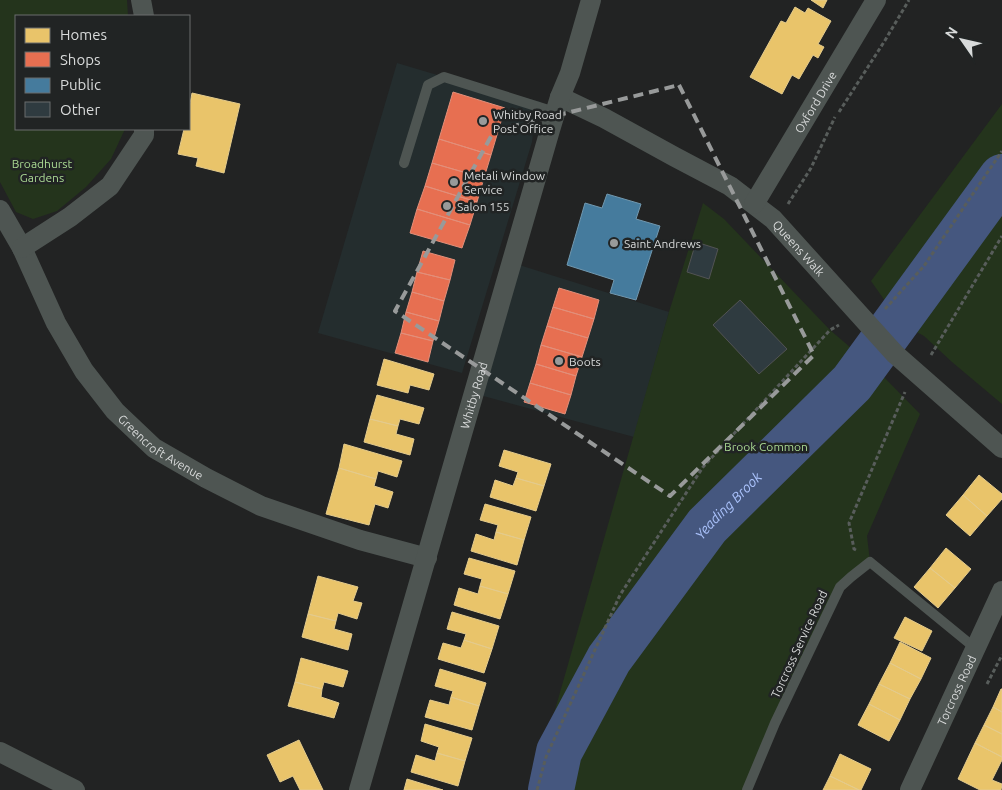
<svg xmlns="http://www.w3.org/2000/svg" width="1002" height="790" viewBox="0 0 1002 790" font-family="Ubuntu,sans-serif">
	<rect width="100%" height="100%" fill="#222323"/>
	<path fill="#242d2e" d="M 397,63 L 444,77 L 541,102 L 534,123 L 532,142 L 462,373 L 318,333 Z
		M 516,264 L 669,312 L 634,437 L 476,394 Z"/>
	<path fill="#24341c" d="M 0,0 L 127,0 L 128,16 L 16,16 L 16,129 L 125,129 L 111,159 L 86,187 L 57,211 L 33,219 L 16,212 L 0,182 Z
		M 1002,104 L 1002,404 L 952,362 L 924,336 L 909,328 L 890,308 L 871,281 Z
		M 703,203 L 724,219 L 830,330 L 878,371 L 920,414 L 867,536 L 870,562 L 840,587 L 747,790 L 532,790 L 669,312 Z"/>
	<path fill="#e9c46a" stroke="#e4cb8c" d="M 811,0 L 827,0 L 823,8 Z
		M 795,7 L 805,13 L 808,8 L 831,21 L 818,44 L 824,47 L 818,58 L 813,55 L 799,79 L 792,75 L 782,94 L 750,77 L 781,21 L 786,23 Z
		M 192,93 L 240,104 L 224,173 L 196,166 L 198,158 L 178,154 L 184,129 L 189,129 L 189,109 Z
		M 384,359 L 434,374 L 429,390 L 410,385 L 408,393 L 377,385 Z
		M 377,395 L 424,408 L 419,424 L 400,419 L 398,426 L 370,419 Z
		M 370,419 L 398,426 L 396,434 L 414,439 L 410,455 L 364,442 Z
		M 344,444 L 402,461 L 397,477 L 378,471 L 376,479 L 339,468 Z
		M 504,450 L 551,464 L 544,486 L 516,478 L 518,472 L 499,466 Z
		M 339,468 L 376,479 L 374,486 L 393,492 L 388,508 L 375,504 L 369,525 L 326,514 Z
		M 979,475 L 1002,494 L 1002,499 L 987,516 L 963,495 Z
		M 516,478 L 544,486 L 536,511 L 490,497 L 495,480 L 513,486 Z
		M 963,495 L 987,516 L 970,536 L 946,515 Z
		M 485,504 L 531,517 L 524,540 L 496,532 L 498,525 L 480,520 Z
		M 496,532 L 524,540 L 517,565 L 471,551 L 476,534 L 494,540 Z
		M 946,548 L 971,569 L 955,588 L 930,568 Z
		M 469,558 L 515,571 L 508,594 L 480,586 L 482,579 L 464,574 Z
		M 930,568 L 955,588 L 938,608 L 914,587 Z
		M 318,576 L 358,587 L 353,601 L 362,603 L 357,619 L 338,613 L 336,621 L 308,614 Z
		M 480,586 L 508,594 L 500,619 L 454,605 L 459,588 L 478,594 Z
		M 452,612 L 499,626 L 492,649 L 464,640 L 466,634 L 447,629 Z
		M 308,614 L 336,621 L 334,629 L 352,634 L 348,650 L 302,637 Z
		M 905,617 L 932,631 L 922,651 L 894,638 Z
		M 464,640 L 492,649 L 484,673 L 438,659 L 443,643 L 461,648 Z
		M 900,642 L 931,658 L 921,679 L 890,663 Z
		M 301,658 L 348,671 L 343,687 L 324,682 L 322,689 L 295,682 Z
		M 890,663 L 921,679 L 910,699 L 879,684 Z
		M 440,669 L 486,683 L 479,706 L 451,697 L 453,691 L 435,686 Z
		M 295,682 L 322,689 L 321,697 L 339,703 L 334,718 L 288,706 Z
		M 879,684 L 910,699 L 900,720 L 869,704 Z
		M 1001,689 L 1002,689 L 1002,712 L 993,707 Z
		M 451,697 L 479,706 L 472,730 L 425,717 L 430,700 L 449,705 Z
		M 869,704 L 900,720 L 889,741 L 858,725 Z
		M 993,707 L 1002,712 L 1002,734 L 984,725 Z
		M 425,724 L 472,738 L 465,761 L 437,753 L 439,747 L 421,741 Z
		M 984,725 L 1002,734 L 1002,757 L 975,743 Z
		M 299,740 L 323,790 L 300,790 L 293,776 L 280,782 L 267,755 Z
		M 975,743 L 1002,757 L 1002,760 L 992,780 L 1002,784 L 1001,790 L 980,790 L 958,779 Z
		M 437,753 L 465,761 L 458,786 L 411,772 L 416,755 L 435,761 Z
		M 840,754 L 871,769 L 861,790 L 859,790 L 830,776 Z
		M 830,776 L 859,790 L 823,790 Z
		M 407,779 L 443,790 L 404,790 Z"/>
	<path fill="#e76f51" stroke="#e28f7a" d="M 453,92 L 505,108 L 491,155 L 439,139 Z
		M 439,139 L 491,155 L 484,178 L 432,163 Z
		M 432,163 L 484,178 L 477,202 L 425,186 Z
		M 425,186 L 477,202 L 470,225 L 417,209 Z
		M 417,209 L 470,225 L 462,248 L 410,233 Z
		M 423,251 L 455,260 L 450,280 L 417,272 Z
		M 417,272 L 450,280 L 444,301 L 412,292 Z
		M 559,288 L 599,300 L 594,319 L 553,307 Z
		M 412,292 L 444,301 L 439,321 L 406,312 Z
		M 553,307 L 594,319 L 588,338 L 547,326 Z
		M 406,312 L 439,321 L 433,341 L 401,333 Z
		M 547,326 L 588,338 L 582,357 L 541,345 Z
		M 401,333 L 433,341 L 428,362 L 395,353 Z
		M 541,345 L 582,357 L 576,376 L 536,364 Z
		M 536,364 L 576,376 L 571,395 L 530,383 Z
		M 530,383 L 571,395 L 565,414 L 524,402 Z"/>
	<path fill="#457b9d" stroke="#7198af" d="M 607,194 L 641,204 L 636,219 L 660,226 L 636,300 L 610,293 L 614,280 L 567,265 L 585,203 L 602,208 Z"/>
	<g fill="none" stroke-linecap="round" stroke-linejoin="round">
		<path stroke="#45577f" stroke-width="46" id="s1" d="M 551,790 L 559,752 L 609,659 L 707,526 L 852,383 L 1002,177"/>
	</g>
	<path fill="#2f3b40" stroke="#525354" d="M 696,242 L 718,249 L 709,279 L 687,272 Z
		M 740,300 L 787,349 L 759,374 L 713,325 Z"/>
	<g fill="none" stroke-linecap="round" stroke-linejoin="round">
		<path stroke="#585d5b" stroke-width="3" stroke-dasharray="4 2.5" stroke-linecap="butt" d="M 839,112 L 884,42 L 909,0
			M 788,204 L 811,168 L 835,117
			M 885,309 L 924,266 L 1002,151
			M 931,355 L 1002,236
			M 856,550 L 854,549 L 849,523 L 905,392
			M 987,684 L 1002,655
			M 537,790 L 546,757 L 620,595 L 703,467 L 830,330 L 839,325"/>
		<path stroke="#4e5552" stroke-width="10" d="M 404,163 L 428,85 L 444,77 L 555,112
			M 747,790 L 775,723 L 840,587 L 851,577 L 870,562 L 975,648"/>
		<g stroke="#4e5552" stroke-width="20">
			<path d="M 141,0 L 144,16"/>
			<path id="s2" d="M 560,97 L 604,118 L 675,157 L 730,186 L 773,219 L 895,354 L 1002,448"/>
			<path id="s3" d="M 754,204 L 876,0"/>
			<path id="s4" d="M 0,210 L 22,248 L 56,323 L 84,371 L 115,411 L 154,448 L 206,478 L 261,506 L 360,540 L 427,558"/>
			<path d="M 22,248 L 70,217 L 110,186 L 144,135 L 144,129"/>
			<path d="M 0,752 L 75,790"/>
			<path id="s5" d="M 359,790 L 550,130 L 560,97 L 570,73 L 591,0"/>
			<path id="s6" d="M 910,790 L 1002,591"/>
		</g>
	</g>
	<path fill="none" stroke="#989a9a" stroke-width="4" stroke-dasharray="10 6" stroke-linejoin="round" d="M 679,85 L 814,355 L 670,496 L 395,311 L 494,131 Z"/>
	<g fill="#989a9a" stroke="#212424" stroke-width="2">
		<circle cx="483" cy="121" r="5"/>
		<circle cx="454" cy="182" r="5"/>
		<circle cx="447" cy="206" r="5"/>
		<circle cx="614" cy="243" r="5"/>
		<circle cx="559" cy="361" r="5"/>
	</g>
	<g text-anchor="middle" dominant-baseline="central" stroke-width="5" stroke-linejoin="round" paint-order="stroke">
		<g font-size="12" fill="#d8dada" stroke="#212424">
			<text stroke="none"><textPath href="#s3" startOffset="119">Oxford Drive</textPath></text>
			<text stroke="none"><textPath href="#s2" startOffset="285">Queens Walk</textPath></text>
			<text stroke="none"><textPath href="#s5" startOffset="411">Whitby Road</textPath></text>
			<text stroke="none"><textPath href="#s4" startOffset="291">Greencroft Avenue</textPath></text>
			<text transform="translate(799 644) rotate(-65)">Torcross Service Road</text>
			<text stroke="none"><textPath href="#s6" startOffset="110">Torcross Road</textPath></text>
		</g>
		<g font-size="12" fill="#d8dada" stroke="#212424" text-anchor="start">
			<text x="493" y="114">Whitby Road<tspan x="493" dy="14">Post Office</tspan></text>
			<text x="464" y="175">Metali Window<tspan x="464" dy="14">Service</tspan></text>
			<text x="457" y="206">Salon 155</text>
			<text x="624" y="243">Saint Andrews</text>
			<text x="569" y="361">Boots</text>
		</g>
		<g font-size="12" fill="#aad993" stroke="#212424">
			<text x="42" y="163">Broadhurst<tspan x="42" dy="14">Gardens</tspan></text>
			<text x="766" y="446">Brook Common</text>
		</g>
		<g font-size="14" font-style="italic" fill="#aac2fb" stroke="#212424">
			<text stroke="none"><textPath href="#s1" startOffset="339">Yeading Brook</textPath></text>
		</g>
	</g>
	<rect x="15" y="15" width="175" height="115" fill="#212424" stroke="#6a6d6d"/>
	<rect x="25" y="28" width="25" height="15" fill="#e9c46a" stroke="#6a6d6d"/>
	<text x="60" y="40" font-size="15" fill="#d8dada">Homes</text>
	<rect x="25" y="52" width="25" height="15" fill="#e76f51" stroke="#6a6d6d"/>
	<text x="60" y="65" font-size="15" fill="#d8dada">Shops</text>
	<rect x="25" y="78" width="25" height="15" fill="#457b9d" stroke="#6a6d6d"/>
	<text x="60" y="90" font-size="15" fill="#d8dada">Public</text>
	<rect x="25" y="102" width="25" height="15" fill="#2f3b40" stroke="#6a6d6d"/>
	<text x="60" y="115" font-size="15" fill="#d8dada">Other</text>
	<g transform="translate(962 40) rotate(304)" stroke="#212424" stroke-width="4" paint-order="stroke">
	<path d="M0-4L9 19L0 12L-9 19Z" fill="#d8dada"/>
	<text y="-8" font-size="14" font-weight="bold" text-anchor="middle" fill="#d8dada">N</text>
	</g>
</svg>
